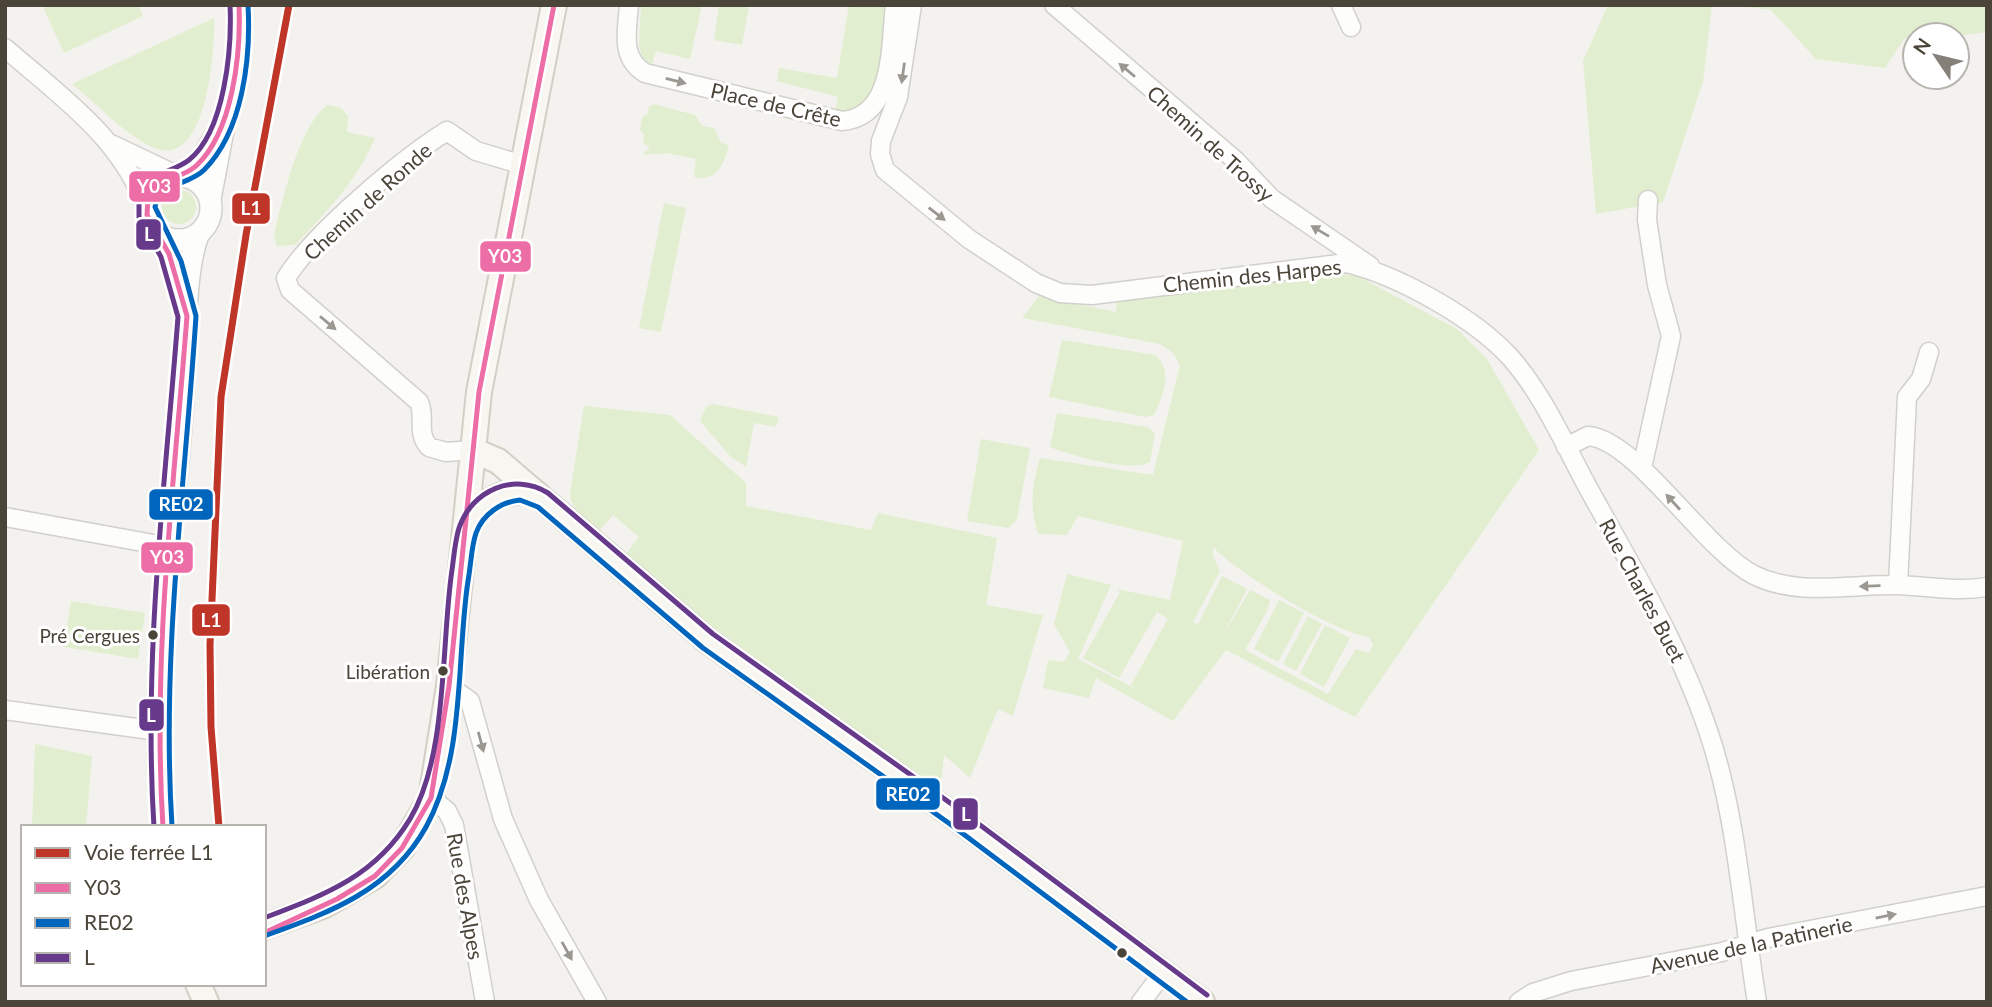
<svg xmlns="http://www.w3.org/2000/svg" width="1992" height="1007" viewBox="0 0 1992 1007" font-family="Lato,sans-serif">
	<rect width="100%" height="100%" fill="#f4f2ee"/>
	<path fill="#e1eecf" fill-rule="evenodd" d="M 42,5 L 138,5 L 143,16 L 64,53 Z
		M 641,5 L 702,5 L 690,59 L 656,51 L 652,65 L 642,57 L 639,45 Z
		M 719,5 L 749,5 L 742,45 L 714,40 Z
		M 849,5 L 890,5 L 878,82 L 864,107 L 846,113 L 835,112 L 838,97 L 777,81 L 779,68 L 837,78 Z
		M 1608,5 L 1712,5 L 1703,81 L 1663,202 L 1596,214 L 1583,61 Z
		M 1733,5 L 1987,5 L 1987,32 L 1957,36 L 1915,35 L 1915,39 L 1904,39 L 1885,68 L 1816,59 L 1771,10 Z
		M 214,18 C 215,48 208,165 157,149 C 130,140 95,102 72,84 Z
		M 654,104 L 695,115 L 702,126 L 714,128 L 721,143 L 729,145 C 724,164 717,182 694,177 L 696,159 L 667,153 L 643,155 L 650,146 L 643,144 L 644,135 L 640,130 L 642,117 L 648,114 L 649,107 Z
		M 328,105 L 341,108 L 348,116 L 347,132 L 375,138 C 357,181 327,211 295,245 L 277,246 L 274,235 C 282,202 299,124 328,105 Z
		M162 207a17 17 0 1 1 34 0a17 17 0 1 1-34 0Z
		M 664,203 L 686,208 L 661,332 L 639,328 Z
		M 1320,270 L 1359,277 L 1457,329 L 1487,359 L 1539,450 L 1355,717 L 1226,650 L 1173,721 L 1096,678 L 1089,698 L 1043,688 L 1048,660 L 1064,662 L 1070,652 L 1054,624 L 1067,574 L 1111,585 L 1078,659 L 1138,690 L 1131,685 L 1168,619 L 1157,612 L 1119,678 L 1083,658 L 1120,592 L 1117,589 L 1170,600 L 1183,541 L 1078,516 L 1067,535 L 1038,534 C 1029,506 1032,486 1040,458 L 1153,475 L 1180,365 L 1173,353 L 1160,344 L 1022,318 L 1039,296 L 1116,312 L 1117,299 ZM 1213,547 C 1237,573 1335,633 1369,637 L 1373,645 L 1369,653 L 1356,649 L 1328,694 L 1245,650 L 1267,611 L 1270,600 L 1250,590 L 1222,637 L 1247,589 L 1222,576 L 1198,624 L 1193,622 L 1220,571 L 1213,556 Z
		M 1062,340 L 1155,355 C 1174,371 1163,395 1154,415 L 1145,417 L 1049,397 Z
		M 713,404 L 779,417 L 776,427 L 754,423 L 746,467 L 730,456 L 700,421 L 706,407 Z
		M 584,406 L 670,415 L 746,483 L 746,506 L 871,530 L 878,513 L 997,538 L 986,605 L 1043,615 L 1013,716 L 998,709 L 970,778 L 944,755 L 942,777 L 934,788 L 704,620 L 626,554 L 639,537 L 613,515 L 599,531 C 585,519 571,511 570,493 Z
		M 1057,413 L 1148,427 L 1155,433 L 1150,462 C 1132,473 1069,455 1050,447 Z
		M 981,439 L 1030,448 L 1017,519 L 1009,528 L 967,521 Z
		M 1279,600 L 1304,613 L 1278,662 L 1254,649 Z
		M 71,601 L 145,613 L 138,659 L 64,647 Z
		M 1308,616 L 1322,624 L 1296,671 L 1283,664 Z
		M 1325,625 L 1350,638 L 1324,687 L 1300,674 Z
		M 35,744 L 92,756 L 86,827 L 32,827 Z"/>
	<g fill="none" stroke-linecap="round" stroke-linejoin="round">
		<g stroke="#d2d0cb" stroke-width="21">
			<path id="minor" d="M 629,5 C 627,31 620,58 645,73 L 842,121 C 895,117 890,45 895,5
				M 912,5 L 898,97 L 881,141 L 880,154 L 885,170 L 969,239 L 1036,283 L 1060,293 L 1092,295 L 1347,263 C 1399,276 1473,317 1510,357 C 1542,393 1564,443 1586,484 C 1633,570 1684,652 1713,746 C 1738,828 1743,918 1757,1002
				M 1054,5 L 1235,160 L 1272,199 L 1370,266
				M 1341,5 L 1351,27
				M 5,48 C 58,94 124,140 146,209
				M 113,145 L 176,175
				M 1566,447 L 1588,436 C 1637,440 1704,550 1754,575 C 1798,597 1850,584 1897,585 C 1928,586 1955,592 1987,587
				M 472,450 L 446,452 L 429,447 C 416,433 426,418 419,402 L 290,290 L 286,278 C 314,233 402,159 447,131 L 476,151 L 523,165
				M 1642,468 L 1671,336 L 1657,285 L 1647,220 L 1648,200
				M 5,517 L 170,547
				M 1898,585 L 1907,397 L 1921,379 L 1929,352
				M 449,686 L 470,701 L 503,819 L 539,900 L 597,1002
				M 5,710 L 158,731
				M 431,798 L 447,811 L 454,825 L 485,1002
				M 1141,1002 L 1163,973
				M 1519,1002 L 1533,993 L 1571,981 L 1722,952 L 1768,938 L 1987,896"/>
		</g>
		<g stroke="#d2d0cb" stroke-width="24">
			<path id="tertiary" d="M 181,175 L 197,166 L 219,130
				M147 208a32 32 0 1 1 64 0a32 32 0 1 1-64 0Z
				M 210,199 L 239,46 L 239,5
				M 157,232 L 172,261 L 183,300
				M 163,827 C 147,690 172,550 182,413 C 186,367 182,271 199,233"/>
		</g>
		<g stroke="#d3cfc5" stroke-width="28">
			<path id="secondary" d="M 472,450 L 498,461 L 708,641 L 955,817 L 1202,1002
				M 467,531 C 477,500 506,487 537,494
				M 264,927 L 325,905 L 375,876 L 402,848 L 431,798 L 449,686 L 479,392 L 554,5
				M 198,984 L 206,1002"/>
		</g>
		<use href="#minor" stroke="#fdfdfc" stroke-width="18"/>
		<use href="#tertiary" stroke="#fdfdfc" stroke-width="21"/>
		<use href="#secondary" stroke="#f7f6f1" stroke-width="24"/>
		<g stroke="#fff" stroke-width="10">
			<path id="bus-1" d="M 163,827 C 152,657 174,486 187,316 L 169,254 L 147,215 L 148,196 L 152,188 C 165,178 184,177 196,166 C 233,132 241,53 239,5
				M 264,933 L 337,899 L 375,876 L 402,848 L 431,798 L 449,686 L 479,392 L 554,5"/>
		</g>
		<g stroke="#fff" stroke-width="10">
			<path id="bus-2" d="M 172,826 C 161,656 185,486 196,316 L 181,261 L 155,207 C 159,182 188,186 204,170 C 243,131 251,58 248,5
				M 267,935 C 331,912 391,890 426,827 C 466,754 456,660 468,581 C 471,565 471,548 476,533 C 483,514 501,502 520,500 L 538,507 L 703,648 L 950,824 L 1187,1002"/>
		</g>
		<g stroke="#fff" stroke-width="10">
			<path id="bus-3" d="M 154,827 C 143,657 165,486 178,317 L 161,257 L 139,217 L 139,195 L 146,183 C 159,172 176,170 189,160 C 225,131 232,48 230,5
				M 264,918 C 324,895 375,877 410,819 C 448,756 441,643 452,570 C 454,556 455,541 459,528 C 472,490 514,472 548,493 L 713,634 L 960,810 L 1207,995"/>
		</g>
		<use href="#bus-1" stroke="#ed6da6" stroke-width="5"/>
		<use href="#bus-2" stroke="#0065bd" stroke-width="5"/>
		<use href="#bus-3" stroke="#67398b" stroke-width="5"/>
		<g stroke="#fff" stroke-width="12">
			<path id="rail-1" d="M 219,827 L 211,727 L 210,645 L 221,397 L 246,235 L 289,5"/>
		</g>
		<use href="#rail-1" stroke="#bf3527" stroke-width="7"/>
	</g>
	<defs><path id="oneway-solid" d="M-6-.8H1V-3.2L6.5 0L1 3.2V.8H-6Z" transform="scale(1.75)"/></defs>
	<g fill="#9b9791">
		<use href="#oneway-solid" transform="translate(1127 70) rotate(-140)"/>
		<use href="#oneway-solid" transform="translate(903 73) rotate(98)"/>
		<use href="#oneway-solid" transform="translate(676 81) rotate(14)"/>
		<use href="#oneway-solid" transform="translate(937 214) rotate(38)"/>
		<use href="#oneway-solid" transform="translate(1320 231) rotate(-149)"/>
		<use href="#oneway-solid" transform="translate(328 323) rotate(40)"/>
		<use href="#oneway-solid" transform="translate(1673 502) rotate(-132)"/>
		<use href="#oneway-solid" transform="translate(1870 586) rotate(178)"/>
		<use href="#oneway-solid" transform="translate(481 742) rotate(75)"/>
		<use href="#oneway-solid" transform="translate(1886 916) rotate(-11)"/>
		<use href="#oneway-solid" transform="translate(567 951) rotate(61)"/>
	</g>
	<g fill="#4b4439" stroke="#fff" stroke-width="2.5">
		<circle cx="153" cy="635" r="6"/>
		<circle cx="443" cy="671" r="6"/>
		<circle cx="1122" cy="953" r="6"/>
	</g>
	<g text-anchor="middle" dominant-baseline="central" stroke-width="6" stroke-linejoin="round" paint-order="stroke">
		<g font-size="19" fill="#4b4439" stroke="#fff" text-anchor="end">
			<text x="140" y="635">Pré Cergues</text>
			<text x="430" y="671">Libération</text>
		</g>
		<g font-size="21" fill="#4b4439" stroke="#fff">
			<text transform="translate(776 104) rotate(13)">Place de Crête</text>
			<text transform="translate(1211 143) rotate(42)">Chemin de Trossy</text>
			<text transform="translate(367 201) rotate(-42)">Chemin de Ronde</text>
			<text transform="translate(1252 275) rotate(-6)">Chemin des Harpes</text>
			<text transform="translate(1643 590) rotate(62)">Rue Charles Buet</text>
			<text transform="translate(466 896) rotate(80)">Rue des Alpes</text>
			<text transform="translate(1751 944) rotate(-12)">Avenue de la Patinerie</text>
		</g>
	</g>
	<g stroke="#fff" stroke-width="2.5">
		<rect x="128" y="170" width="53" height="33" rx="7" fill="#ed6da6"/>
		<rect x="231" y="192" width="40" height="33" rx="7" fill="#bf3527"/>
		<rect x="135" y="218" width="27" height="33" rx="7" fill="#67398b"/>
		<rect x="479" y="240" width="53" height="33" rx="7" fill="#ed6da6"/>
		<rect x="148" y="488" width="66" height="33" rx="7" fill="#0065bd"/>
		<rect x="140" y="541" width="54" height="33" rx="7" fill="#ed6da6"/>
		<rect x="191" y="603" width="40" height="34" rx="7" fill="#bf3527"/>
		<rect x="138" y="698" width="27" height="34" rx="7" fill="#67398b"/>
		<rect x="875" y="777" width="66" height="34" rx="7" fill="#0065bd"/>
		<rect x="952" y="797" width="27" height="34" rx="7" fill="#67398b"/>
	</g>
	<g font-size="19" text-anchor="middle" font-weight="bold" fill="#fff">
		<text x="154" y="193">Y03</text>
		<text x="251" y="215">L1</text>
		<text x="149" y="241">L</text>
		<text x="505" y="263">Y03</text>
		<text x="181" y="511">RE02</text>
		<text x="167" y="564">Y03</text>
		<text x="211" y="627">L1</text>
		<text x="151" y="722">L</text>
		<text x="908" y="801">RE02</text>
		<text x="966" y="821">L</text>
	</g>
	<rect width="1992" height="1007" fill="none" stroke="#4b4439" stroke-width="14"/>
	<rect x="21" y="825" width="245" height="161" fill="#ffffff" stroke="#b7b4b0" stroke-width="2"/>
	<rect x="35" y="848" width="35" height="10" fill="#bf3527" stroke="#b7b4b0" stroke-width="2"/>
	<text x="84" y="860" font-size="21" fill="#4b4439">Voie ferrée L1</text>
	<rect x="35" y="883" width="35" height="10" fill="#ed6da6" stroke="#b7b4b0" stroke-width="2"/>
	<text x="84" y="895" font-size="21" fill="#4b4439">Y03</text>
	<rect x="35" y="918" width="35" height="10" fill="#0065bd" stroke="#b7b4b0" stroke-width="2"/>
	<text x="84" y="930" font-size="21" fill="#4b4439">RE02</text>
	<rect x="35" y="953" width="35" height="10" fill="#67398b" stroke="#b7b4b0" stroke-width="2"/>
	<text x="84" y="965" font-size="21" fill="#4b4439">L</text>
	<g transform="translate(1936 56) rotate(305)"><circle r="33" fill="#ffffff" stroke="#b7b4b0" stroke-width="2"/>
	<path d="M0-5L12 26L0 18L-12 26Z" fill="#868178"/>
	<text y="-10" font-size="19" font-weight="bold" text-anchor="middle" fill="#4b4439">N</text>
	</g>
</svg>
